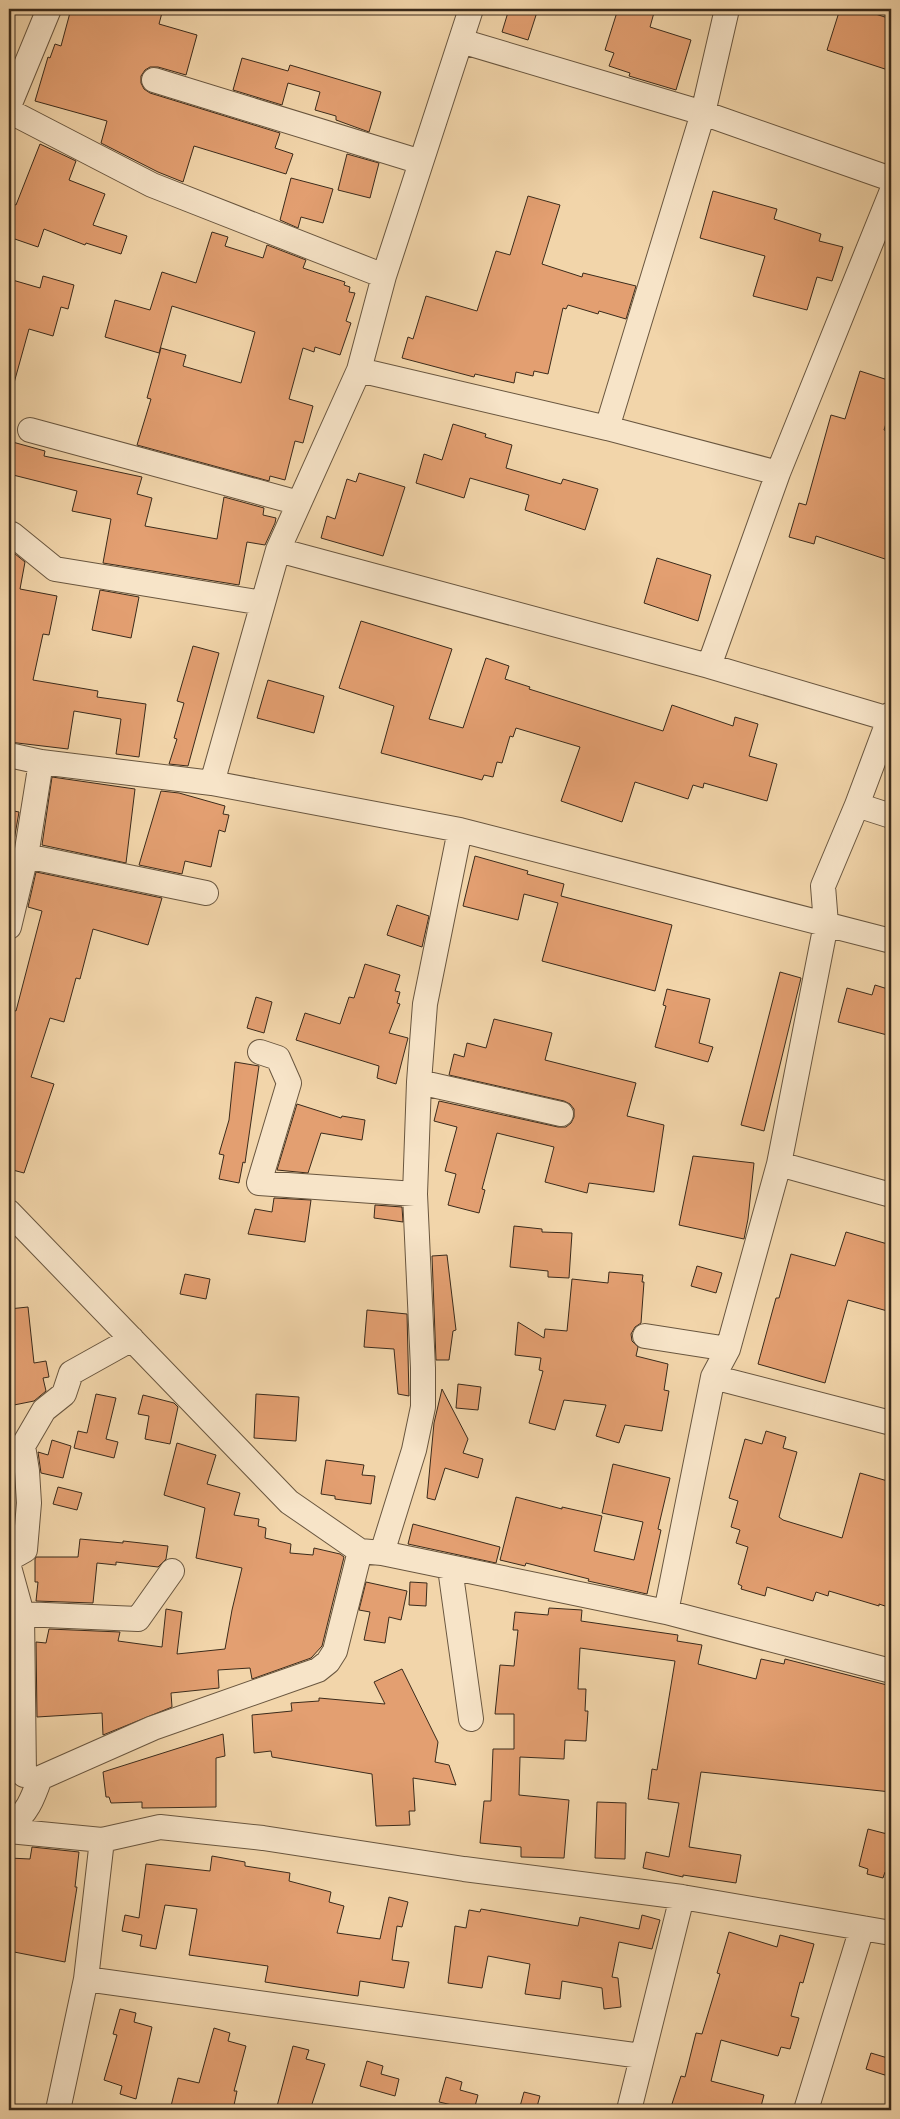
<svg xmlns="http://www.w3.org/2000/svg" width="900" height="2119" viewBox="0 0 900 2119" font-family="Vollkorn,serif">
	<rect width="100%" height="100%" fill="#f2d5aa"/>
	<filter id="stains"><feTurbulence type="fractalNoise" baseFrequency=".004" numOctaves="4"/><feColorMatrix values="0 0 0 0 .2 0 0 0 0 .09 0 0 0 0 .02 0 0 0 .5 -.17"/></filter>
	<radialGradient id="worn" r=".72"><stop offset=".6" stop-color="#630" stop-opacity="0"/><stop offset="1" stop-color="#630" stop-opacity=".3"/></radialGradient>
	<path fill="#e39f71" stroke="#3b2b1b" d="M 71,9 L 163,9 L 159,24 L 197,35 L 186,75 L 158,67 L 150,67 L 145,70 L 141,76 L 141,83 L 144,89 L 150,93 L 280,133 L 275,148 L 293,154 L 286,174 L 194,146 L 183,182 L 158,172 L 101,143 L 107,121 L 35,101 L 48,57 L 50,58 L 55,44 L 61,46 Z
		M 509,9 L 538,9 L 528,40 L 502,32 Z
		M 618,9 L 655,9 L 650,27 L 691,40 L 676,90 L 629,76 L 630,73 L 609,66 L 614,53 L 605,50 Z
		M 840,9 L 860,9 L 891,19 L 891,71 L 827,50 Z
		M 242,58 L 288,71 L 290,65 L 381,92 L 369,132 L 336,120 L 336,116 L 315,110 L 320,92 L 288,83 L 282,105 L 233,90 Z
		M 40,144 L 76,161 L 69,180 L 105,194 L 93,225 L 127,236 L 121,254 L 86,243 L 85,245 L 44,229 L 38,247 L 9,237 L 9,203 L 16,205 Z
		M 347,154 L 379,163 L 370,198 L 338,190 Z
		M 291,178 L 333,189 L 323,223 L 301,217 L 298,228 L 280,220 Z
		M 713,191 L 777,209 L 774,219 L 821,234 L 819,241 L 843,247 L 832,281 L 817,277 L 807,310 L 753,296 L 765,256 L 700,238 Z
		M 528,196 L 560,205 L 542,264 L 582,277 L 583,273 L 636,286 L 626,319 L 599,311 L 598,314 L 568,305 L 566,309 L 563,308 L 548,374 L 534,371 L 533,376 L 516,372 L 514,383 L 475,374 L 474,377 L 402,358 L 408,337 L 413,339 L 426,296 L 477,311 L 496,251 L 510,255 Z
		M 212,232 L 228,237 L 225,246 L 263,258 L 267,245 L 306,260 L 303,268 L 345,282 L 344,285 L 350,287 L 349,292 L 355,293 L 346,321 L 351,323 L 340,355 L 315,347 L 314,352 L 303,348 L 289,399 L 313,406 L 303,443 L 295,441 L 285,480 L 270,476 L 269,481 L 137,445 L 151,399 L 147,398 L 161,348 L 186,355 L 183,366 L 241,383 L 255,332 L 172,306 L 159,353 L 105,337 L 115,300 L 150,310 L 162,272 L 196,283 Z
		M 43,276 L 74,285 L 68,309 L 61,307 L 53,336 L 29,329 L 14,383 L 9,382 L 9,279 L 40,288 Z
		M 860,371 L 891,381 L 891,407 L 884,430 L 891,432 L 891,561 L 816,536 L 814,544 L 789,537 L 799,503 L 806,505 L 831,415 L 845,419 Z
		M 453,424 L 486,434 L 485,437 L 512,445 L 506,468 L 561,484 L 563,479 L 598,489 L 585,530 L 525,510 L 529,495 L 470,478 L 464,498 L 416,483 L 424,454 L 442,460 Z
		M 9,441 L 45,451 L 44,456 L 142,477 L 137,494 L 152,498 L 145,526 L 217,539 L 224,497 L 264,508 L 263,515 L 276,518 L 275,523 L 265,545 L 247,542 L 239,585 L 103,563 L 111,519 L 72,511 L 77,491 L 9,474 Z
		M 359,473 L 405,487 L 383,556 L 321,538 L 327,516 L 335,519 L 347,479 L 356,482 Z
		M 9,549 L 25,562 L 20,589 L 57,596 L 49,635 L 43,634 L 33,680 L 98,691 L 97,697 L 146,704 L 139,757 L 116,754 L 121,719 L 74,711 L 68,749 L 9,742 Z
		M 657,558 L 711,575 L 698,621 L 644,603 Z
		M 100,590 L 139,597 L 131,638 L 92,630 Z
		M 361,621 L 452,649 L 429,719 L 463,728 L 486,658 L 509,666 L 505,679 L 530,687 L 529,689 L 663,731 L 672,705 L 733,726 L 735,717 L 758,724 L 749,756 L 777,764 L 767,801 L 704,783 L 703,788 L 693,785 L 688,799 L 635,782 L 622,822 L 561,801 L 580,747 L 516,728 L 513,737 L 510,736 L 502,763 L 497,762 L 493,777 L 484,775 L 482,780 L 381,753 L 394,706 L 339,688 Z
		M 193,646 L 219,653 L 188,766 L 169,764 L 177,739 L 174,738 L 184,703 L 177,701 Z
		M 268,680 L 324,696 L 314,733 L 257,718 Z
		M 52,777 L 135,789 L 126,863 L 42,845 Z
		M 161,791 L 179,793 L 225,806 L 223,814 L 229,815 L 225,832 L 219,830 L 211,867 L 185,861 L 182,874 L 139,865 Z
		M 9,810 L 19,812 L 9,869 Z
		M 475,856 L 528,871 L 527,874 L 564,884 L 561,896 L 672,925 L 655,991 L 542,961 L 558,903 L 524,894 L 518,920 L 463,906 Z
		M 36,872 L 162,898 L 148,945 L 93,929 L 80,979 L 76,978 L 64,1022 L 50,1018 L 31,1077 L 54,1084 L 24,1173 L 9,1169 L 9,1009 L 16,1011 L 42,911 L 28,907 Z
		M 397,905 L 429,916 L 422,947 L 387,935 Z
		M 365,964 L 400,975 L 395,991 L 400,992 L 397,1003 L 400,1004 L 389,1033 L 408,1038 L 396,1084 L 377,1078 L 379,1066 L 296,1040 L 305,1013 L 340,1024 L 349,997 L 354,998 Z
		M 780,972 L 801,978 L 764,1131 L 741,1125 Z
		M 875,985 L 891,990 L 891,1036 L 838,1022 L 847,988 L 872,995 Z
		M 667,989 L 710,999 L 699,1043 L 713,1047 L 708,1062 L 655,1047 L 666,1006 L 663,1005 Z
		M 256,997 L 272,1002 L 264,1033 L 247,1028 Z
		M 494,1019 L 552,1033 L 545,1060 L 636,1083 L 627,1116 L 664,1125 L 654,1192 L 589,1183 L 587,1193 L 545,1182 L 554,1147 L 497,1133 L 482,1189 L 485,1190 L 479,1213 L 448,1205 L 456,1174 L 445,1171 L 457,1127 L 434,1121 L 439,1101 L 558,1127 L 566,1127 L 571,1123 L 574,1117 L 574,1109 L 570,1104 L 564,1101 L 449,1075 L 454,1054 L 464,1057 L 467,1043 L 486,1048 Z
		M 235,1062 L 259,1066 L 245,1163 L 243,1162 L 239,1183 L 219,1179 L 224,1155 L 219,1154 L 229,1120 Z
		M 297,1104 L 341,1118 L 342,1116 L 365,1120 L 362,1140 L 321,1133 L 308,1173 L 277,1170 Z
		M 693,1156 L 754,1163 L 748,1219 L 744,1239 L 679,1225 Z
		M 274,1198 L 311,1200 L 305,1242 L 248,1234 L 255,1209 L 272,1212 Z
		M 375,1205 L 402,1207 L 403,1222 L 374,1218 Z
		M 514,1226 L 542,1229 L 542,1232 L 572,1233 L 569,1278 L 548,1277 L 548,1271 L 510,1267 Z
		M 846,1232 L 891,1245 L 891,1312 L 848,1300 L 825,1383 L 758,1364 L 776,1298 L 779,1298 L 791,1254 L 835,1266 Z
		M 447,1255 L 456,1330 L 453,1331 L 449,1360 L 436,1360 L 432,1256 Z
		M 697,1266 L 722,1273 L 716,1293 L 691,1286 Z
		M 609,1272 L 643,1275 L 642,1282 L 644,1282 L 641,1323 L 635,1327 L 631,1334 L 632,1341 L 638,1347 L 636,1356 L 668,1364 L 664,1390 L 669,1391 L 662,1431 L 625,1425 L 619,1443 L 596,1436 L 606,1405 L 564,1400 L 555,1430 L 529,1423 L 543,1371 L 539,1370 L 541,1358 L 515,1355 L 518,1322 L 544,1338 L 545,1329 L 567,1331 L 572,1279 L 608,1283 Z
		M 185,1274 L 210,1279 L 206,1299 L 180,1294 Z
		M 28,1307 L 34,1363 L 46,1361 L 49,1377 L 43,1378 L 46,1391 L 34,1401 L 9,1406 L 9,1309 Z
		M 367,1310 L 407,1314 L 409,1396 L 398,1394 L 394,1349 L 364,1347 Z
		M 458,1384 L 481,1387 L 478,1410 L 456,1408 Z
		M 442,1389 L 468,1439 L 463,1453 L 483,1459 L 478,1478 L 445,1468 L 435,1500 L 427,1498 L 434,1423 Z
		M 96,1394 L 116,1398 L 106,1439 L 118,1442 L 114,1458 L 74,1448 L 78,1431 L 87,1433 Z
		M 256,1394 L 299,1397 L 296,1441 L 254,1438 Z
		M 143,1395 L 174,1403 L 178,1407 L 170,1444 L 145,1439 L 149,1416 L 138,1414 Z
		M 766,1431 L 786,1437 L 783,1448 L 797,1452 L 779,1517 L 783,1520 L 842,1538 L 860,1473 L 891,1482 L 891,1608 L 879,1604 L 879,1606 L 829,1591 L 828,1596 L 816,1592 L 813,1601 L 767,1587 L 765,1596 L 741,1589 L 742,1586 L 738,1584 L 748,1547 L 736,1543 L 740,1530 L 731,1527 L 738,1501 L 729,1498 L 745,1439 L 762,1444 Z
		M 52,1440 L 71,1446 L 63,1478 L 41,1473 L 38,1452 L 48,1455 Z
		M 177,1443 L 216,1455 L 207,1484 L 240,1493 L 234,1515 L 259,1519 L 258,1526 L 266,1528 L 265,1538 L 291,1544 L 290,1553 L 313,1555 L 314,1548 L 340,1554 L 344,1557 L 322,1646 L 311,1658 L 252,1679 L 250,1668 L 218,1670 L 219,1688 L 171,1693 L 172,1707 L 103,1735 L 102,1713 L 37,1717 L 36,1642 L 46,1643 L 49,1629 L 120,1632 L 118,1641 L 162,1647 L 166,1609 L 182,1612 L 177,1654 L 225,1649 L 232,1610 L 242,1568 L 196,1558 L 205,1508 L 164,1495 Z
		M 326,1460 L 364,1465 L 362,1475 L 375,1476 L 371,1504 L 335,1499 L 335,1496 L 321,1494 Z
		M 613,1464 L 670,1478 L 658,1529 L 661,1530 L 647,1594 L 588,1581 L 589,1579 L 526,1563 L 525,1566 L 500,1560 L 516,1497 L 562,1509 L 562,1507 L 602,1516 L 594,1551 L 634,1560 L 643,1522 L 602,1513 Z
		M 58,1487 L 82,1493 L 77,1510 L 53,1504 Z
		M 413,1524 L 500,1547 L 496,1563 L 408,1544 Z
		M 80,1539 L 123,1543 L 123,1541 L 168,1546 L 166,1559 L 158,1567 L 116,1562 L 116,1565 L 97,1563 L 93,1603 L 36,1601 L 38,1582 L 35,1582 L 35,1559 L 36,1557 L 78,1557 Z
		M 366,1582 L 407,1591 L 401,1620 L 389,1617 L 385,1643 L 364,1640 L 370,1612 L 359,1610 Z
		M 410,1582 L 427,1583 L 426,1606 L 409,1605 Z
		M 549,1608 L 582,1610 L 581,1621 L 678,1635 L 677,1641 L 702,1645 L 698,1664 L 756,1679 L 761,1659 L 784,1664 L 785,1659 L 891,1686 L 891,1792 L 701,1772 L 689,1847 L 741,1855 L 736,1883 L 683,1875 L 683,1877 L 643,1868 L 646,1852 L 669,1857 L 679,1803 L 648,1799 L 652,1769 L 657,1770 L 675,1661 L 580,1648 L 578,1689 L 586,1689 L 585,1711 L 588,1711 L 586,1741 L 565,1740 L 564,1759 L 520,1757 L 519,1795 L 569,1800 L 564,1858 L 521,1857 L 521,1847 L 480,1843 L 484,1801 L 491,1801 L 493,1749 L 514,1749 L 514,1714 L 495,1714 L 500,1665 L 514,1666 L 518,1630 L 513,1630 L 515,1612 L 548,1615 Z
		M 402,1669 L 438,1742 L 435,1762 L 449,1765 L 456,1785 L 413,1778 L 415,1811 L 409,1811 L 410,1825 L 376,1826 L 372,1774 L 272,1757 L 271,1751 L 254,1753 L 252,1715 L 292,1711 L 291,1703 L 319,1701 L 319,1698 L 385,1704 L 374,1682 Z
		M 223,1734 L 225,1756 L 216,1758 L 216,1807 L 142,1808 L 142,1802 L 111,1803 L 109,1797 L 106,1797 L 103,1772 Z
		M 597,1802 L 626,1803 L 625,1859 L 595,1858 Z
		M 868,1829 L 891,1835 L 891,1874 L 885,1872 L 883,1878 L 867,1874 L 868,1869 L 859,1866 Z
		M 32,1847 L 79,1852 L 75,1887 L 77,1887 L 65,1962 L 9,1951 L 9,1858 L 30,1859 Z
		M 212,1856 L 245,1862 L 245,1866 L 290,1873 L 289,1881 L 331,1892 L 329,1902 L 344,1906 L 337,1933 L 380,1939 L 389,1897 L 408,1902 L 402,1927 L 397,1926 L 392,1960 L 409,1962 L 404,1988 L 360,1981 L 358,1996 L 297,1987 L 265,1982 L 268,1966 L 189,1955 L 197,1909 L 165,1905 L 156,1949 L 140,1946 L 142,1935 L 122,1931 L 125,1915 L 139,1918 L 146,1864 L 210,1871 Z
		M 481,1909 L 578,1926 L 580,1917 L 639,1929 L 642,1915 L 660,1920 L 652,1949 L 619,1942 L 612,1977 L 618,1978 L 621,2007 L 604,2009 L 602,1988 L 562,1981 L 560,1999 L 525,1994 L 530,1964 L 488,1956 L 482,1988 L 448,1983 L 455,1926 L 466,1928 L 469,1910 L 480,1912 Z
		M 729,1932 L 777,1947 L 780,1935 L 814,1944 L 803,1983 L 800,1982 L 791,2016 L 799,2018 L 790,2049 L 781,2047 L 778,2056 L 721,2040 L 711,2081 L 764,2095 L 760,2110 L 670,2110 L 681,2076 L 685,2077 L 696,2033 L 702,2034 L 720,1974 L 717,1973 Z
		M 120,2009 L 136,2013 L 134,2022 L 152,2027 L 136,2099 L 120,2094 L 122,2086 L 104,2080 L 117,2035 L 113,2034 Z
		M 214,2028 L 230,2033 L 228,2041 L 246,2046 L 234,2091 L 237,2091 L 233,2110 L 170,2110 L 178,2078 L 199,2083 Z
		M 293,2046 L 309,2050 L 306,2059 L 325,2064 L 310,2110 L 276,2110 Z
		M 871,2053 L 891,2059 L 891,2077 L 866,2069 Z
		M 367,2061 L 383,2066 L 381,2074 L 399,2079 L 395,2096 L 360,2086 Z
		M 446,2077 L 462,2082 L 460,2090 L 478,2095 L 474,2110 L 439,2102 Z
		M 524,2092 L 540,2096 L 536,2110 L 519,2110 Z"/>
	<g fill="none" stroke-linecap="round" stroke-linejoin="round">
		<g stroke="#69563f" stroke-width="26">
			<path id="minor" d="M 461,41 L 703,113 L 891,179
				M 154,80 L 421,162
				M 9,106 L 49,9
				M 9,111 L 152,185 L 384,276
				M 359,370 L 607,428 L 778,473 L 891,193
				M 607,428 L 703,113 L 727,9
				M 30,430 L 299,503
				M 9,534 L 12,534 L 55,569 L 263,603
				M 278,550 L 709,666 L 889,719
				M 709,666 L 778,473
				M 9,755 L 41,762 L 212,783 L 460,830 L 891,941
				M 212,783 L 278,550 L 359,370 L 384,276 L 471,9
				M 857,805 L 891,816
				M 26,856 L 206,893
				M 9,927 L 26,856 L 41,762
				M 260,1052 L 278,1058 L 289,1083 L 259,1183 L 415,1194
				M 419,1082 L 561,1114
				M 779,1164 L 891,1195
				M 9,1212 L 289,1502 L 360,1551 L 382,1553 L 666,1612 L 891,1671
				M 645,1336 L 728,1349
				M 713,1377 L 891,1423
				M 382,1553 L 414,1450 L 423,1407 L 423,1368 L 415,1194 L 419,1082 L 425,1004 L 460,830
				M 9,1559 L 25,1550 L 29,1503 L 27,1471 L 23,1446 L 44,1410 L 64,1394 L 71,1373 L 132,1339
				M 9,1567 L 22,1614 L 24,1775
				M 450,1568 L 471,1719
				M 666,1612 L 713,1377 L 728,1349 L 779,1164 L 826,924 L 823,886 L 857,805 L 891,714
				M 22,1614 L 138,1619 L 172,1571
				M 9,1827 C 27,1814 33,1798 40,1778 L 153,1728 L 318,1670 L 328,1662 L 335,1651 L 360,1551
				M 9,1831 L 102,1840 L 160,1827 L 263,1838 L 464,1869 L 682,1897 L 891,1933
				M 86,1979 L 641,2056
				M 58,2110 L 86,1979 L 102,1840
				M 629,2110 L 682,1897
				M 806,2110 L 862,1928"/>
		</g>
		<use href="#minor" stroke="#f7e4c8" stroke-width="24"/>
	</g>
	<rect width="900" height="2119" fill="none" stroke="#f2d5aa" stroke-width="30"/>
	<rect x="10" y="10" width="880" height="2099" fill="none" stroke="#3b2b1b" stroke-width="2.5"/>
	<rect x="15" y="15" width="870" height="2089" fill="none" stroke="#3b2b1b"/>
	<rect width="100%" height="100%" filter="url(#stains)"/>
	<rect width="100%" height="100%" fill="url(#worn)"/>
</svg>
